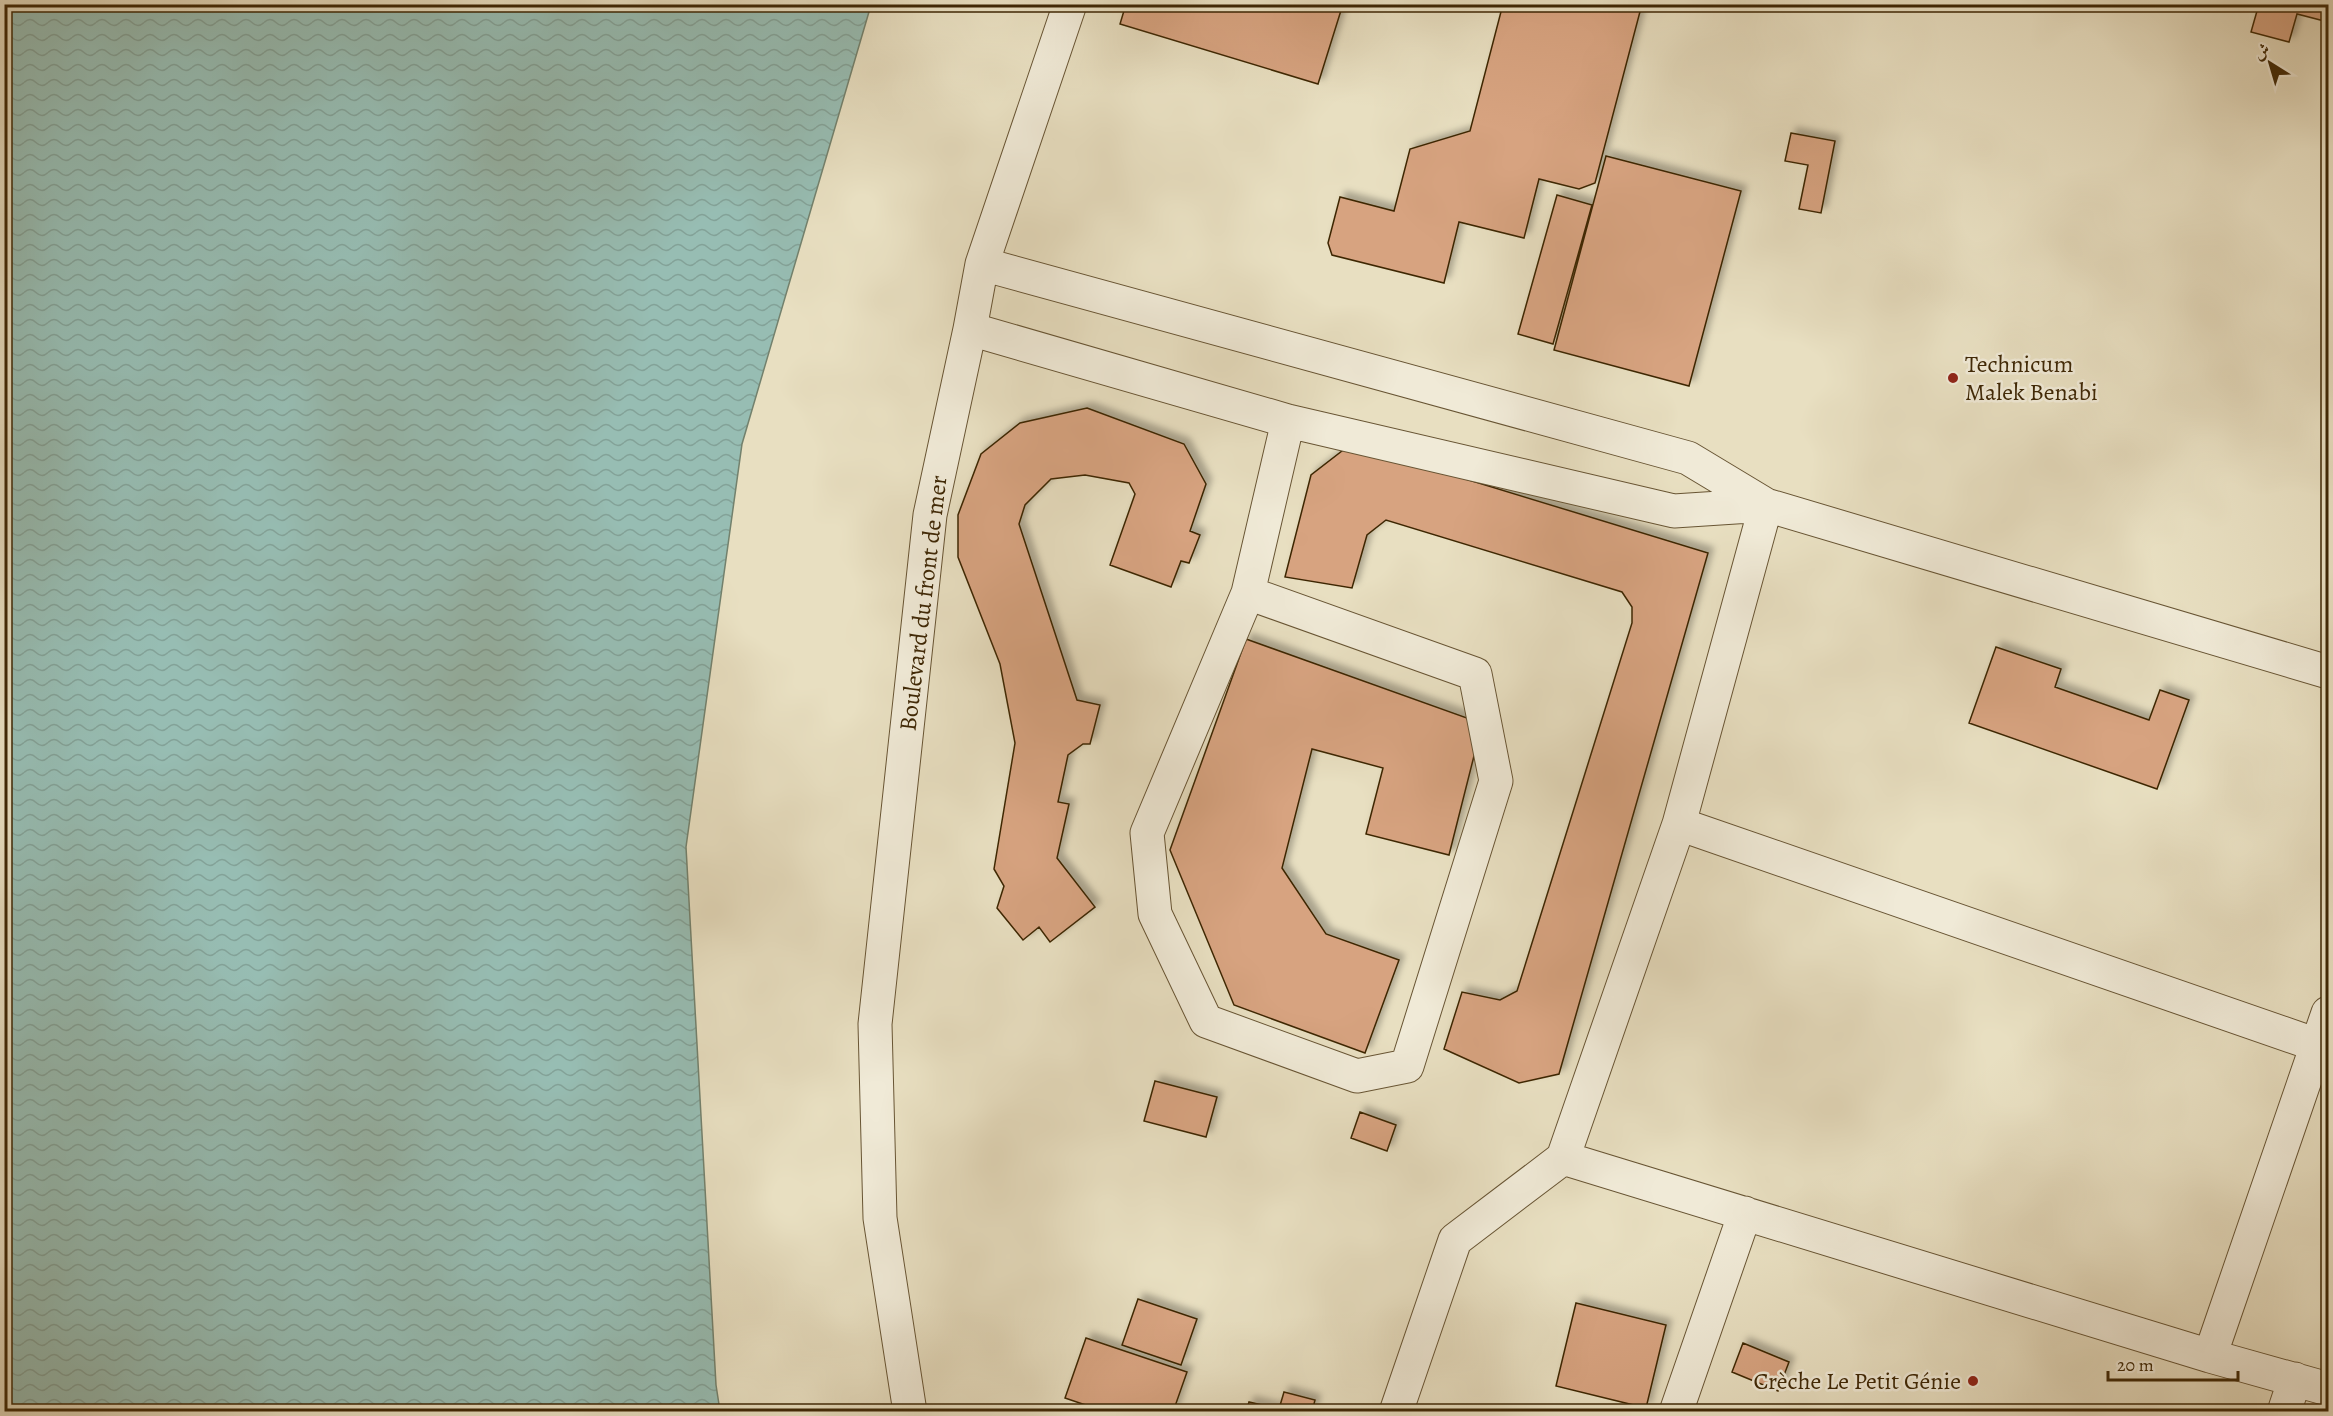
<svg xmlns="http://www.w3.org/2000/svg" width="2333" height="1416" viewBox="0 0 2333 1416" font-family="Alegreya,Amiri,serif">
	<defs>
		<pattern id="water-waves" width="16" height="10" patternUnits="userSpaceOnUse" patternTransform="scale(1.5)"><rect width="16" height="10" fill="#97bdb3"/><path d="M0 5q4-4 8 0t8 0" fill="none" stroke="#83a298"/></pattern>
		<filter id="shadow"><feDropShadow dx="5.5" dy="-5.5" stdDeviation="3" flood-color="#0004"/></filter>
	</defs>
	<rect width="100%" height="100%" fill="#e8dfc1"/>
	<filter id="stains"><feTurbulence type="fractalNoise" baseFrequency=".00333" numOctaves="4"/><feColorMatrix values="0 0 0 0 .2 0 0 0 0 .09 0 0 0 0 .02 0 0 0 .5 -.17"/></filter>
	<radialGradient id="worn" r=".72"><stop offset=".6" stop-color="#630" stop-opacity="0"/><stop offset="1" stop-color="#630" stop-opacity=".3"/></radialGradient>
	<path fill="url(#water-waves)" stroke="#73816d" stroke-width="1.5" d="M 5,4 L 871,5 L 742,444 L 686,847 L 716,1385 L 720,1411 L 5,1411 Z"/>
	<path fill="#d7a380" stroke="#3e2705" stroke-width="1.5" filter="url(#shadow)" d="M 1126,4 L 1343,4 L 1318,84 L 1120,24 Z
		M 1503,4 L 1642,4 L 1595,183 L 1579,189 L 1539,179 L 1524,238 L 1459,222 L 1444,283 L 1332,255 L 1328,243 L 1340,197 L 1394,211 L 1410,149 L 1470,131 Z
		M 2259,4 L 2328,4 L 2328,22 L 2297,14 L 2289,42 L 2251,32 Z
		M 1791,133 L 1835,141 L 1821,213 L 1799,209 L 1808,165 L 1785,161 Z
		M 1606,156 L 1741,191 L 1689,386 L 1554,350 Z
		M 1557,195 L 1592,205 L 1553,344 L 1518,334 Z
		M 1087,408 L 1184,444 L 1206,484 L 1190,531 L 1200,535 L 1189,563 L 1181,561 L 1171,587 L 1110,565 L 1135,494 L 1129,483 L 1085,475 L 1051,479 L 1025,505 L 1019,524 L 1077,700 L 1100,705 L 1090,744 L 1083,744 L 1068,755 L 1058,802 L 1069,804 L 1057,858 L 1095,907 L 1050,942 L 1039,927 L 1023,940 L 997,908 L 1004,886 L 994,869 L 1015,743 L 1000,664 L 958,557 L 958,515 L 981,454 L 1020,423 Z
		M 1351,444 L 1708,553 L 1559,1074 L 1519,1083 L 1444,1049 L 1462,992 L 1500,1000 L 1517,991 L 1632,623 L 1632,607 L 1622,592 L 1386,520 L 1367,535 L 1352,588 L 1285,577 L 1311,475 Z
		M 1246,639 L 1467,718 L 1477,744 L 1449,855 L 1366,834 L 1383,768 L 1312,749 L 1282,868 L 1326,934 L 1399,960 L 1365,1053 L 1234,1005 L 1170,850 Z
		M 1996,647 L 2061,669 L 2055,687 L 2149,720 L 2160,690 L 2189,700 L 2157,789 L 1969,723 Z
		M 1155,1081 L 1217,1097 L 1206,1137 L 1144,1121 Z
		M 1360,1112 L 1396,1125 L 1387,1151 L 1351,1138 Z
		M 1138,1299 L 1197,1319 L 1181,1365 L 1122,1345 Z
		M 1576,1303 L 1666,1325 L 1646,1408 L 1556,1386 Z
		M 1086,1338 L 1187,1372 L 1173,1412 L 1106,1412 L 1065,1398 Z
		M 1743,1343 L 1789,1362 L 1778,1391 L 1732,1372 Z
		M 1284,1392 L 1315,1400 L 1312,1412 L 1246,1412 L 1249,1402 L 1279,1409 Z"/>
	<g fill="none" stroke-linecap="round" stroke-linejoin="round">
		<g stroke="#685534" stroke-width="35">
			<path id="minor" d="M 982,264 L 1688,458 L 1766,505 L 2328,672
				M 970,329 L 1288,421 L 1674,511 L 1766,505
				M 1248,593 L 1147,833 L 1155,914 L 1206,1021 L 1357,1076 L 1407,1066 L 1496,781 L 1475,674 L 1248,593 L 1288,421
				M 1679,824 L 2317,1045
				M 1563,1158 L 2210,1356 L 2328,1389
				M 2210,1356 L 2328,1013
				M 910,1412 L 880,1218 L 875,1024 L 930,515 L 970,329 L 982,264 L 1070,4
				M 1396,1412 L 1455,1240 L 1563,1158 L 1679,824 L 1766,505
				M 1676,1412 L 1745,1213
				M 2284,1412 L 2295,1379"/>
		</g>
		<use href="#minor" stroke="#f0ead7" stroke-width="33"/>
	</g>
	<g fill="#8f2418" stroke="#f0ead7" stroke-width="2">
		<circle cx="1953" cy="378" r="6"/>
		<circle cx="1973" cy="1381" r="6"/>
	</g>
	<g text-anchor="middle" dominant-baseline="central" stroke-width="5" stroke-linejoin="round" paint-order="stroke">
		<g font-size="24" fill="#3e2705" stroke="#f0ead7" text-anchor="start">
			<text x="1965" y="364">Technicum<tspan x="1965" dy="28">Malek Benabi</tspan></text>
			<text x="1961" y="1381" text-anchor="end">Crèche Le Petit Génie</text>
		</g>
		<g font-size="24" fill="#3e2705" stroke="#f0ead7">
			<text transform="translate(923 603) rotate(-83)">Boulevard du front de mer</text>
		</g>
	</g>
	<rect width="2333" height="1416" fill="none" stroke="#e8dfc1" stroke-width="24"/>
	<rect x="6" y="6" width="2321" height="1404" fill="none" stroke="#3e2705" stroke-width="3"/>
	<rect x="12" y="12" width="2309" height="1392" fill="none" stroke="#3e2705" stroke-width="1.5"/>
	<g transform="translate(2270 63) rotate(323)" stroke="#f0ead7" stroke-width="4.5" paint-order="stroke">
	<path d="M0-4.5L10 22L0 15L-10 22Z" fill="#3e2705"/>
	<text y="-9" font-size="16" font-weight="bold" text-anchor="middle" fill="#3e2705">ش</text>
	</g>
	<path d="M2108 1371v9h130v-9" fill="none" stroke="#3e2705" stroke-width="3"/>
	<text x="2117" y="1371" font-size="18" fill="#3e2705" stroke="#f0ead7" stroke-width="4.5" paint-order="stroke">20 m</text>
	<rect width="100%" height="100%" filter="url(#stains)"/>
	<rect width="100%" height="100%" fill="url(#worn)"/>
</svg>
